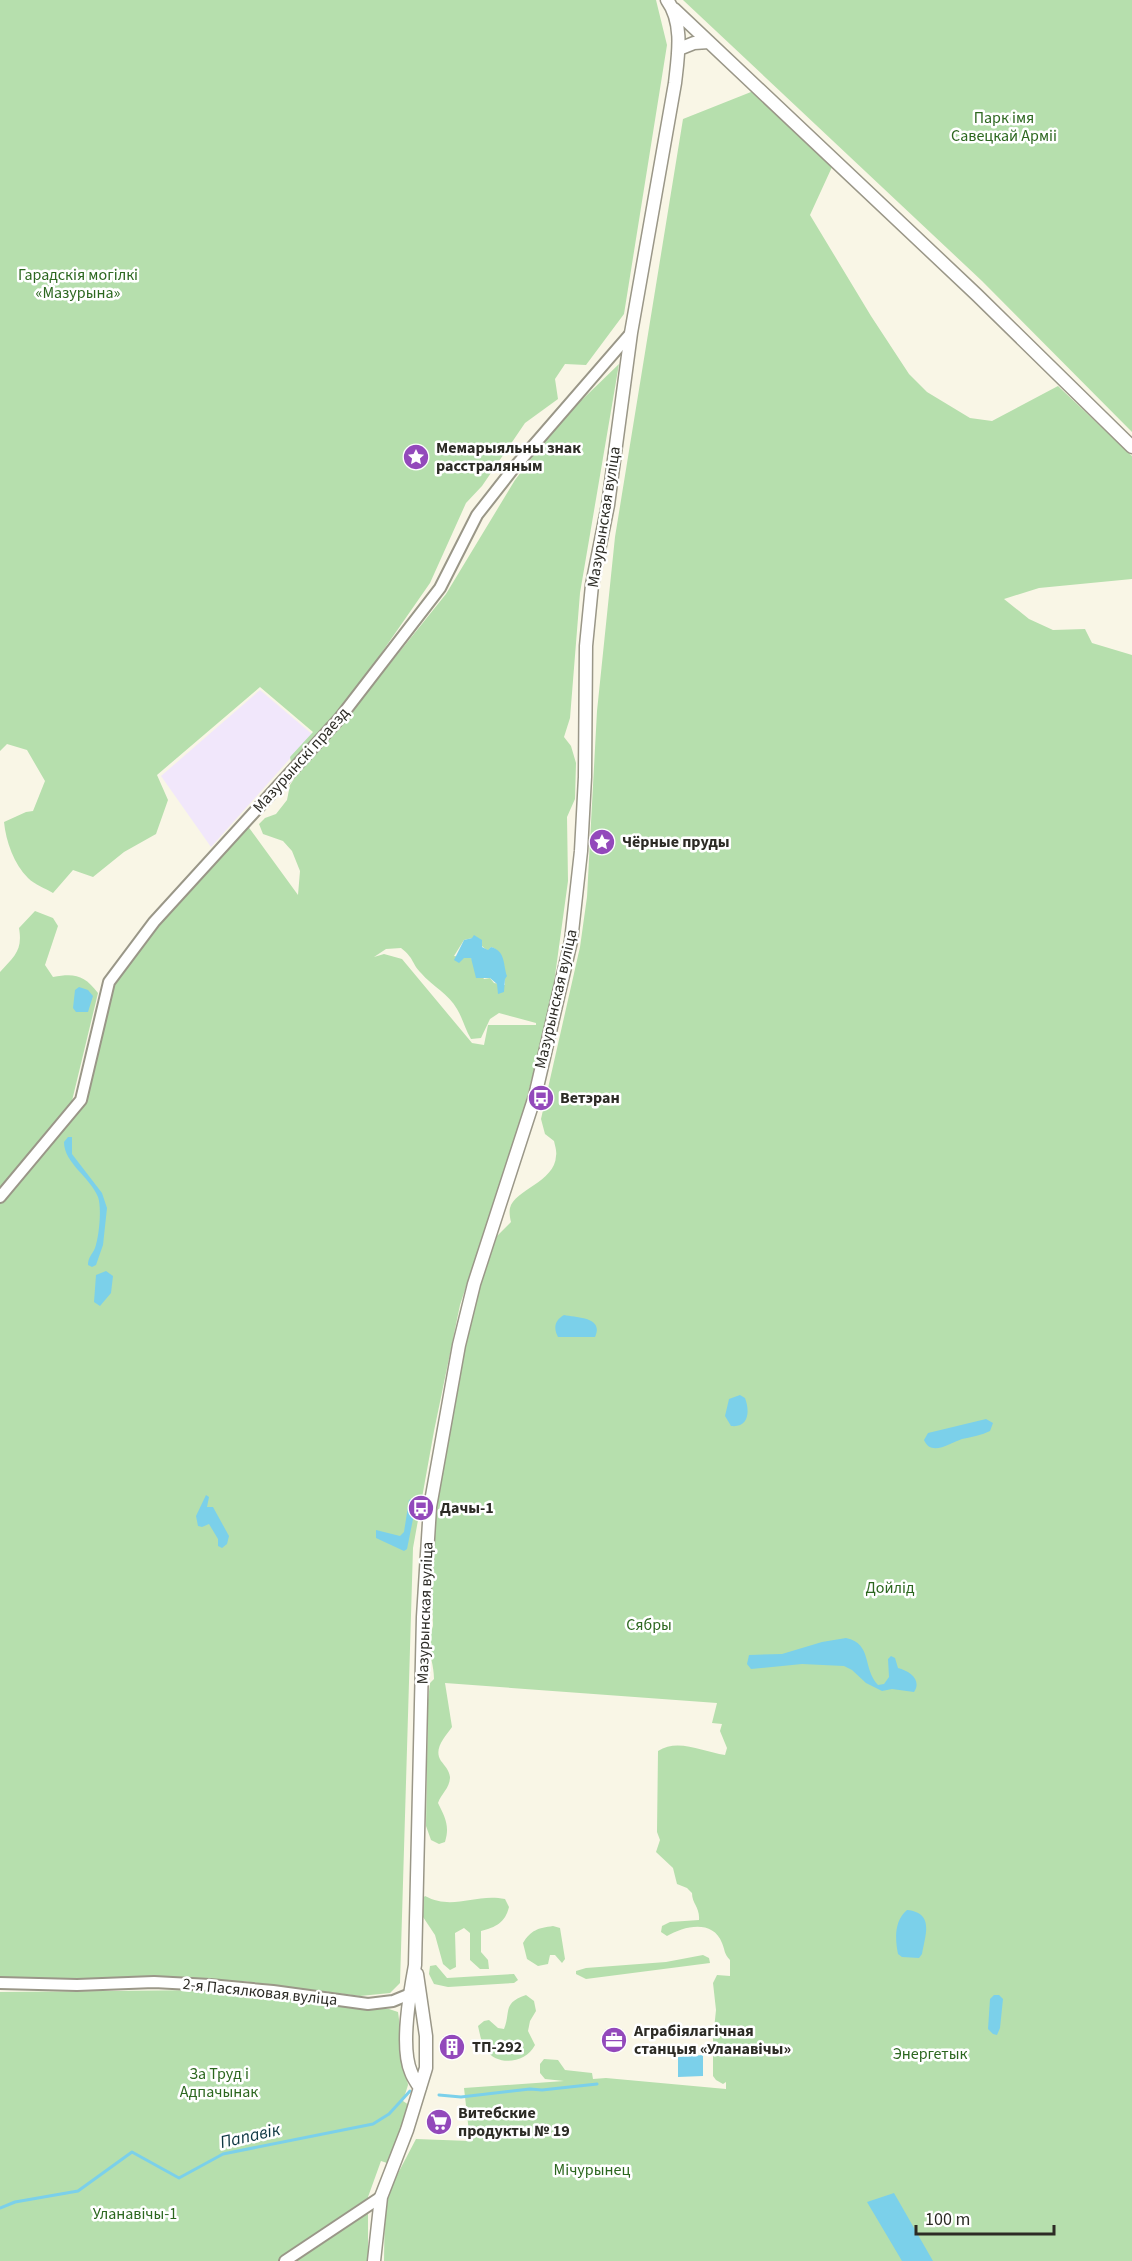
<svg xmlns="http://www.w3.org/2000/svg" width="1132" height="2261" viewBox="0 0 1132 2261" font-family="'Source Sans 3',sans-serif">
	<rect width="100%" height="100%" fill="#f9f6e6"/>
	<path fill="#f1e7fb" d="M 260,690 L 312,734 L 211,847 L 161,776 Z"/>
	<path fill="#b6dfad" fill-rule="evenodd" d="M 0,0 L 656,0 L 667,45 L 624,314 L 586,365 L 565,364 L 555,379 L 558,399 L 525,423 L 482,486 L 466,503 L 430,583 L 337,717 L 292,767 L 290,757 L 313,732 L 260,687 L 157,775 L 168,800 L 156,834 L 124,852 L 93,877 L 73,870 L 53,893 C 45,888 35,885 28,878 C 14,864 6,842 4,822 L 26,812 L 33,811 L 45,781 L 27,750 L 7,744 L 0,751 Z
		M 683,0 L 1132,0 L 1132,432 L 982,281 Z
		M 756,90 L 832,167 L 810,215 L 871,316 L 909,374 L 927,392 L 970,418 L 992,421 L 1058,386 L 1132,456 L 1132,579 L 1039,588 L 1004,599 L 1029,619 L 1053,630 L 1085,629 L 1092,643 L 1132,655 L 1132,2261 L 384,2261 L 385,2198 L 416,2139 L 470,2141 L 464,2088 L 564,2081 L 545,2079 L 540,2073 L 540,2064 L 544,2059 L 558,2060 L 565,2070 L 592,2073 L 593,2079 L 606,2078 L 726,2089 L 726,2082 L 723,2084 L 716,2080 L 713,2076 L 713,2039 L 716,2010 L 713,1983 L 717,1975 L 730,1976 L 730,1960 C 724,1954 725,1950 722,1943 C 713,1919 684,1926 667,1936 L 661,1932 L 662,1926 L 670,1922 L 699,1920 C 700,1907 692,1904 692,1893 L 687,1888 L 677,1884 L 673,1868 L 656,1852 L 660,1840 L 657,1832 L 658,1751 C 678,1738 703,1752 725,1755 L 727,1748 L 720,1731 L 722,1724 L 712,1723 L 717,1703 L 445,1683 L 452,1727 C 445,1737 433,1749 441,1761 C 445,1766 449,1770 450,1777 C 450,1788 441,1794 438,1803 C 445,1817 450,1826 445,1842 L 439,1844 L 431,1840 L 426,1826 L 428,1700 L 430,1683 L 434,1679 C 434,1659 424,1647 433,1626 L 430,1555 L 438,1488 L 465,1348 L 480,1287 L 497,1236 L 511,1222 C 510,1218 509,1212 510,1208 C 514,1190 555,1182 556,1156 C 557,1151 555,1146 554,1141 L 545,1134 L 541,1119 L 580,947 L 587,897 L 597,711 L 615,537 L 683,119 Z
		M 619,364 L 580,593 L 570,718 L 564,737 L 571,746 L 576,763 L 575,799 L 567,817 L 568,881 L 548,1027 L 542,1039 L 521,1120 L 460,1305 L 434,1431 L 413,1548 L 400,1983 L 390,1993 L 360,1996 L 243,1981 L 0,1979 L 0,1200 L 89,1085 L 98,1055 L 110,983 L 156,922 L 247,825 L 298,895 L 300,871 L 292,851 L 283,841 L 263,834 L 259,824 L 265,818 L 276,814 L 287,800 L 290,785 L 307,759 L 343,722 L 446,594 L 515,480 L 558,423 ZM 472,938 L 488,951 L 491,947 C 506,952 504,972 505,985 L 494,983 L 490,978 L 484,979 L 471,958 L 454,956 L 464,940 ZM 401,948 C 415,959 411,963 421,973 C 432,986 449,994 457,1009 C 463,1019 465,1029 471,1039 L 481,1038 L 490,1019 L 499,1013 L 536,1023 L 536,1025 L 488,1025 L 484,1045 L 472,1043 L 402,959 L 384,954 L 374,957 L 386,949 Z
		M 35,911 L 53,918 L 58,926 L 45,965 L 53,977 C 75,973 84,975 98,993 L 71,1105 L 0,1188 L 0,972 C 14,956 23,951 19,928 Z
		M 425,1896 C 453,1911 475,1893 505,1899 L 509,1907 C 505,1923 496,1927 481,1931 L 481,1952 L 488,1960 L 489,1969 L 480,1969 L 470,1960 L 470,1933 L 464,1928 L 455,1933 L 456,1967 L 450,1970 L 443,1964 L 435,1935 L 421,1914 L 420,1901 Z
		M 553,1926 L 560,1928 L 565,1959 L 562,1963 L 555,1955 L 550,1955 L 548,1964 L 538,1966 L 527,1959 L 523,1943 C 531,1930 538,1928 553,1926 Z
		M 703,1955 L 709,1958 L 710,1963 L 586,1979 L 576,1974 L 576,1971 L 586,1968 L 666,1962 Z
		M 436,1965 L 447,1978 L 514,1974 L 518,1980 L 514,1983 L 448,1987 L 434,1984 L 429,1974 L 430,1966 Z
		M 211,1990 L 368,2009 L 389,2009 L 398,2012 L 408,2085 L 403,2101 L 409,2105 L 405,2125 L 387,2163 L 381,2161 L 368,2197 L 368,2261 L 0,2261 L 0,1992 Z
		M 526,1995 L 534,2001 L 536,2011 L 530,2021 L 528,2031 L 535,2045 C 526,2063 498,2067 486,2050 C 481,2043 480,2034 478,2026 L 484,2021 L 489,2020 L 498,2028 L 504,2029 C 511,2012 502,2003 526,1995 Z"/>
	<path fill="#7bd0ea" d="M 474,935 L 482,940 L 482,947 L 488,950 L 491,947 C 506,951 503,965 507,976 L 505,979 L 504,992 L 498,994 L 497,984 L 490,978 L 476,978 L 471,958 L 464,958 L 459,963 L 454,960 L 464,940 L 472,938 Z
		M 79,987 L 88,990 L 93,996 L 88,1012 L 76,1012 L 73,1008 L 75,990 Z
		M 68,1137 L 72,1137 L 72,1154 L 102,1193 L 107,1208 L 103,1245 L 96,1265 L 92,1267 L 88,1265 C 88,1257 92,1255 95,1248 C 99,1237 102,1208 98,1197 C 90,1177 64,1163 64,1142 Z
		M 106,1271 L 113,1276 L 111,1293 L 100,1306 L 94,1302 L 96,1275 Z
		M 564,1315 C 578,1318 604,1317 595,1337 L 558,1337 C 553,1328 555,1320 564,1315 Z
		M 740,1395 L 745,1398 C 750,1411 749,1428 731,1426 L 725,1416 L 729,1399 Z
		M 986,1419 L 993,1423 L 990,1431 C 982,1435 972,1437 962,1439 C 950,1443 931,1457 924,1440 L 928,1433 Z
		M 206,1495 L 209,1497 L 207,1507 L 213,1507 L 229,1536 L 227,1544 L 222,1548 L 218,1546 L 218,1539 L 209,1524 L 202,1527 L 198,1526 L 196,1516 Z
		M 411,1499 L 416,1504 L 407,1549 L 404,1551 L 376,1538 L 376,1530 L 400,1536 L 404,1532 L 409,1500 Z
		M 846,1638 C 873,1644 862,1668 878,1685 L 884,1684 L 889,1677 L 888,1659 L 891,1656 L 895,1658 L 898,1668 C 910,1671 922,1680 914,1692 L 892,1689 L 882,1691 L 866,1683 L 852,1670 L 844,1666 L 802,1664 L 751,1669 L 747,1664 L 749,1655 L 782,1654 L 822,1642 Z
		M 907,1910 C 935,1913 925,1935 922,1954 L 919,1958 L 902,1957 L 898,1954 C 895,1939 894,1921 907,1910 Z
		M 994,1995 L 999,1995 L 1003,1999 L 1000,2028 L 997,2035 L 993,2034 L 988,2029 L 990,1999 Z
		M 703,2055 L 703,2076 L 678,2077 L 678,2057 Z
		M 894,2193 L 933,2261 L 902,2261 L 867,2202 Z"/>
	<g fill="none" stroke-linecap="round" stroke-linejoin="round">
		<path stroke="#7bd0ea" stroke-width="3" d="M 439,2095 L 461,2097 L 530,2089 L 542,2090 L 597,2084
			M 0,2208 L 15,2202 L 78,2191 L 132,2152 L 179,2178 L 223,2154 L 373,2124 L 389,2114 L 410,2091"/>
		<g stroke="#9a9788" stroke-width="14">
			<path id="minor" d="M 0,1197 L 81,1100 L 109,982 L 154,922 L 339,719 L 440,588 L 477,515 L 513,469 L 631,333
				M 0,1983 L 77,1985 L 154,1982 L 210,1985 L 273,1991 L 368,2004 L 393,2001 L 410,1994
				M 285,2261 L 381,2197"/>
		</g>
		<g stroke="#9a9788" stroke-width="15">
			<path id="tertiary" d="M 674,9 L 977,295 L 1132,447
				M 679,49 L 694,43 L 709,42
				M 420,2088 C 417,2083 413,2078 411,2072 C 400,2047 410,1992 415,1965 L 423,1617 L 430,1507 L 459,1345 L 474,1284 L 535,1096 L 571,941 L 581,851 L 585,777 L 586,646 L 592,585 L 608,505 L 631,333 L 675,83 C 678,56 684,23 667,0
				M 374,2261 L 381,2197 L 407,2130 L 426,2068 L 426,2036 L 417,1974"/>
		</g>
		<use href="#minor" stroke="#fff" stroke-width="10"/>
		<use href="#tertiary" stroke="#fff" stroke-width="12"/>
	</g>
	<defs>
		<g id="sight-disc" transform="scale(1.35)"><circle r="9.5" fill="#9349bb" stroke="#fff"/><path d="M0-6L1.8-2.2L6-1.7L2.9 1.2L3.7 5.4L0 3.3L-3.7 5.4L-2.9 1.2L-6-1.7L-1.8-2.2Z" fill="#fff"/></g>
		<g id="bus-disc" transform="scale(1.35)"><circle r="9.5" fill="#9349bb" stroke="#fff"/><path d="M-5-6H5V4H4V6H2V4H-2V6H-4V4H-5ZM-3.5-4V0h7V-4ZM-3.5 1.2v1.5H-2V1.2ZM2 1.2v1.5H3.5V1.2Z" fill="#fff"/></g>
		<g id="office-disc" transform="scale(1.35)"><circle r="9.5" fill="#9349bb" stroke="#fff"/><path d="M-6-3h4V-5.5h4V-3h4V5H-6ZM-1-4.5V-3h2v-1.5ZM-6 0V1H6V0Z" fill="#fff"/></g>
		<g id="building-disc" transform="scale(1.35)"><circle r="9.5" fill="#9349bb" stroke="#fff"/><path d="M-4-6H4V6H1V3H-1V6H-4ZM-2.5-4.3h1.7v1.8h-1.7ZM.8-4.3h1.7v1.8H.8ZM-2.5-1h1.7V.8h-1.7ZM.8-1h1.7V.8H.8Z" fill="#fff"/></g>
		<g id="supermarket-disc" transform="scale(1.35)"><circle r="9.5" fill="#9349bb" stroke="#fff"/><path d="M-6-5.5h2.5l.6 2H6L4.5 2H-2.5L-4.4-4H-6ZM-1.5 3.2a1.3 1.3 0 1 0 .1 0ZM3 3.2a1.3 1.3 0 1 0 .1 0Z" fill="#fff"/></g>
	</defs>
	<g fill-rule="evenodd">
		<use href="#sight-disc" x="416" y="457"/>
		<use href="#sight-disc" x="602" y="842"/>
		<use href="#bus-disc" x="541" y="1098"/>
		<use href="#bus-disc" x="421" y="1508"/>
		<use href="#office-disc" x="614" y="2040"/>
		<use href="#building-disc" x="452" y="2047"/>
		<use href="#supermarket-disc" x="439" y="2122"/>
	</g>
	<g text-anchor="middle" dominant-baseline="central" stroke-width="5" stroke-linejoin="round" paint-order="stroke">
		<g font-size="16" fill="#2c671f" stroke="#fff">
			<text x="1004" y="118">Парк імя<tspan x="1004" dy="18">Савецкай Арміі</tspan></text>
			<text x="78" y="275">Гарадскія могілкі<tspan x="78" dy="18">«Мазурына»</tspan></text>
			<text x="890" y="1588">Дойлід</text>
			<text x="649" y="1625">Сябры</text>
			<text x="930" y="2054">Энергетык</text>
			<text x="219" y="2074">За Труд і<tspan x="219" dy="18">Адпачынак</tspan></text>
			<text x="592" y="2170">Мічурынец</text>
			<text x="135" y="2214">Уланавічы-1</text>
		</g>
		<g font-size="16" font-weight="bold" fill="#2c2b25" stroke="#fff" text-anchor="start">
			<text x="436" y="448">Мемарыяльны знак<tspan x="436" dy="18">расстраляным</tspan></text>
			<text x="622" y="842">Чёрные пруды</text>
			<text x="560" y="1098">Ветэран</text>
			<text x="440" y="1508">Дачы-1</text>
			<text x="634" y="2031">Аграбіялагічная<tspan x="634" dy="18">станцыя «Уланавічы»</tspan></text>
			<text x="472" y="2047">ТП-292</text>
			<text x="458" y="2113">Витебские<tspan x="458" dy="18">продукты № 19</tspan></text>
		</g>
		<g font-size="16" fill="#2c2b25" stroke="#fff">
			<text transform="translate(604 517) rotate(-81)">Мазурынская вуліца</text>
			<text transform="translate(301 760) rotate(-48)">Мазурынскі праезд</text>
			<text transform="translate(556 999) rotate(-77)">Мазурынская вуліца</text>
			<text transform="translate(425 1613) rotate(-88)">Мазурынская вуліца</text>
			<text transform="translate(260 1992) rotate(6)">2-я Пасялковая вуліца</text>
		</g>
		<g font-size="18" font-style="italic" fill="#0e3742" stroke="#fff">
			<text transform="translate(250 2136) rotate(-13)">Папавік</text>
		</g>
	</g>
	<path d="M916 2225v9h138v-9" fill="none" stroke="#2c2b25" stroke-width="3"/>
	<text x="925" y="2225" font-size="18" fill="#2c2b25" stroke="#ffffff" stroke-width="4.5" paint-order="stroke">100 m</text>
</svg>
